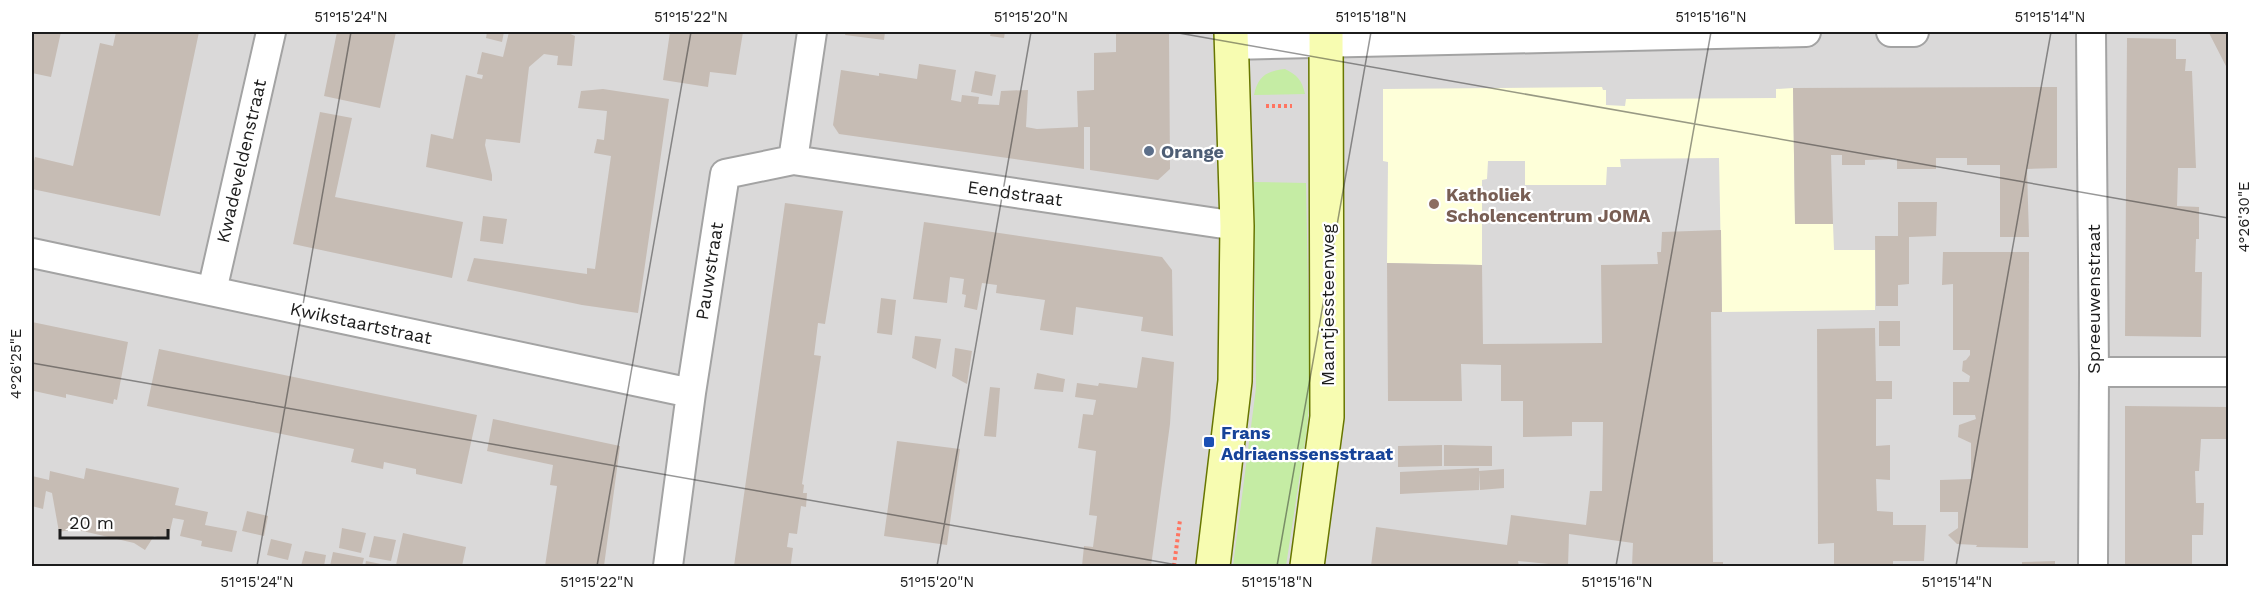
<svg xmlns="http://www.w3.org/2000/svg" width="2260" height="598" viewBox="0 0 2260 598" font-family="'Work Sans',sans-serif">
	<rect width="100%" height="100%" fill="#eeeae1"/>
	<path fill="#dad9d9" d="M 32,32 L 2228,32 L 2228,566 L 32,566 Z"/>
	<path fill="#feffd9" d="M 1602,87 L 1603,90 L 1606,90 L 1606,105 L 1625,106 L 1626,99 L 1776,98 L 1776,89 L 1793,88 L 1795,223 L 1833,224 L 1834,250 L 1875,250 L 1875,310 L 1722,312 L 1719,158 L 1620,159 L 1621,167 L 1607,167 L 1606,185 L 1525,185 L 1525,161 L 1488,161 L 1487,179 L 1482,180 L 1482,265 L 1387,263 L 1388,162 L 1383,161 L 1383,89 Z"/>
	<path fill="#c5eca4" d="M 1285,69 C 1297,75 1302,80 1305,94 L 1254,95 C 1258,76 1267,71 1285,69 Z
		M 1254,182 L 1306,183 L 1310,393 L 1307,428 L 1286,566 L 1233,566 L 1256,388 Z"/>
	<path fill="#c6bcb4" d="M 32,32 L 61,32 L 51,77 L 32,73 Z
		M 116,32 L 199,32 L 160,216 L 32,189 L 32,170 L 35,157 L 73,166 L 100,43 L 113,46 Z
		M 337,32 L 396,32 L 380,108 L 324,96 Z
		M 487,32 L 504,32 L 502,42 L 486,38 Z
		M 509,32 L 566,32 L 575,36 L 572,66 L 557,65 L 558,56 L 544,54 L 529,67 L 520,143 L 486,139 L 485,145 L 492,175 L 492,181 L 426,167 L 431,134 L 453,139 L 466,75 L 482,79 L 483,75 L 477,74 L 482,52 L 503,57 Z
		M 670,32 L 743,32 L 736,75 L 710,72 L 708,87 L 663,80 Z
		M 846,32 L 885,32 L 884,40 L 845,35 Z
		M 991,32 L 1005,32 L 1004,38 L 990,36 Z
		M 1116,32 L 1169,32 L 1170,169 L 1158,180 L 1090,170 L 1090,127 L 1084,127 L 1084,169 L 839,134 L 833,125 L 841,70 L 879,76 L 879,73 L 917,79 L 919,64 L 956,70 L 951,100 L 961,102 L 962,95 L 979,97 L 978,104 L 999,105 L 1001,91 L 1028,90 L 1026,127 L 1037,129 L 1078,127 L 1077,91 L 1094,90 L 1094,53 L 1116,52 Z
		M 2212,32 L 2228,32 L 2228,70 L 2209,33 Z
		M 2127,38 L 2176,39 L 2176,59 L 2186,59 L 2185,71 L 2192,71 L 2196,168 L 2178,168 L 2177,206 L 2199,207 L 2199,239 L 2196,239 L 2195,272 L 2202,272 L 2201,337 L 2125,336 Z
		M 975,71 L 996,75 L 992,96 L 971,92 Z
		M 2057,87 L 2057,168 L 2027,169 L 2029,237 L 2000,237 L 2000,165 L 1967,165 L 1967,158 L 1936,158 L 1936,169 L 1897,169 L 1897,159 L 1865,160 L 1865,165 L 1842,165 L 1842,155 L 1831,155 L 1833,224 L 1795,224 L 1793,88 Z
		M 603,89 L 669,99 L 638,313 L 582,305 L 467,281 L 474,258 L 587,274 L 587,268 L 595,269 L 611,156 L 594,153 L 597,139 L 604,140 L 607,111 L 578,108 L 581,91 Z
		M 320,112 L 352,118 L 335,197 L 463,222 L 452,278 L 293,244 Z
		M 1898,202 L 1937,202 L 1936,236 L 1909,237 L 1909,284 L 1898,285 L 1898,306 L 1876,306 L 1875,236 L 1898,236 Z
		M 785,203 L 843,211 L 825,324 L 818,323 L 814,355 L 821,356 L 802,484 L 804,485 L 803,493 L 807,493 L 806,507 L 801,506 L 797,534 L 789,533 L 787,547 L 793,548 L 791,563 L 792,566 L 734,566 Z
		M 483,216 L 507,219 L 503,244 L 480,241 Z
		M 924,222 L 1162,257 L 1172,270 L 1173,336 L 1141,331 L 1143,317 L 1076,307 L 1073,335 L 1040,330 L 1045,300 L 996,293 L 997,285 L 982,283 L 977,310 L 964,307 L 966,295 L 962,294 L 964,279 L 950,277 L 947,303 L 913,299 Z
		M 1721,230 L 1722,312 L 1711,312 L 1713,562 L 1723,562 L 1723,566 L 1632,566 L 1633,543 L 1569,534 L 1568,566 L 1518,561 L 1519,566 L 1371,566 L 1376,527 L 1507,545 L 1511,515 L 1586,525 L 1590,491 L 1602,491 L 1603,422 L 1572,422 L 1572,436 L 1523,437 L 1523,401 L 1501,401 L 1501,365 L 1461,364 L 1462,401 L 1388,401 L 1387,263 L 1482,265 L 1483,344 L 1602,343 L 1601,265 L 1658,264 L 1657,252 L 1661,252 L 1662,232 Z
		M 1943,252 L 2029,252 L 2028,548 L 1976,547 L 1977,545 L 1957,544 L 1948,535 L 1958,528 L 1958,512 L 1940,512 L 1940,480 L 1971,479 L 1971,443 L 1958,437 L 1959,425 L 1976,419 L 1975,415 L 1953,415 L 1953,382 L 1969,382 L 1970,376 L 1962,371 L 1963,361 L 1966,360 L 1970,355 L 1970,350 L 1953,350 L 1953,284 L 1942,285 Z
		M 881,298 L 896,300 L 892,335 L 877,333 Z
		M 1879,321 L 1900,321 L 1900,346 L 1879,346 Z
		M 32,322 L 128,342 L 117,400 L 114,399 L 113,404 L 66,394 L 66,398 L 34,391 L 32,394 Z
		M 1875,328 L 1876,381 L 1892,381 L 1892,399 L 1876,399 L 1876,446 L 1890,445 L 1890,480 L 1876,479 L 1877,511 L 1893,512 L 1893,525 L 1926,525 L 1924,561 L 1893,561 L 1893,566 L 1834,566 L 1834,543 L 1818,544 L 1817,329 Z
		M 915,336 L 941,339 L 936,369 L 912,358 Z
		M 955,348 L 972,351 L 967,384 L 952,376 Z
		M 159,349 L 477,415 L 462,484 L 416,474 L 416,469 L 384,462 L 383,469 L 351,462 L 354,449 L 147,406 Z
		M 1142,357 L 1174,362 L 1170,424 L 1151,566 L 1082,566 L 1084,546 L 1093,547 L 1097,516 L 1089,515 L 1096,451 L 1078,448 L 1083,414 L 1093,415 L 1096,400 L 1075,397 L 1077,383 L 1098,386 L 1099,383 L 1137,388 Z
		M 1037,373 L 1065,379 L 1063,392 L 1034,389 Z
		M 990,387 L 1000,388 L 996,437 L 984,436 Z
		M 2125,406 L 2228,407 L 2228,439 L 2201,439 L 2199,471 L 2195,471 L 2196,503 L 2204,503 L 2203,535 L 2192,535 L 2192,566 L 2125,566 Z
		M 493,419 L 620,446 L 604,566 L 545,566 L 557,486 L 550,485 L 553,465 L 487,451 Z
		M 897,441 L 960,449 L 947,545 L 884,536 Z
		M 1442,445 L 1442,466 L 1398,467 L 1398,446 Z
		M 1444,445 L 1492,446 L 1492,466 L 1444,466 Z
		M 86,468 L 179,488 L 175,505 L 208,512 L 205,525 L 237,531 L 232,552 L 201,546 L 202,541 L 180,536 L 184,520 L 173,518 L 168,540 L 154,536 L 145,550 L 134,543 L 74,529 L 59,532 L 52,493 L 46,491 L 43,509 L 32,506 L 32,476 L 49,480 L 50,471 L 84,479 Z
		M 1479,468 L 1479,490 L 1400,494 L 1400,472 Z
		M 1504,469 L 1504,488 L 1480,490 L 1479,471 Z
		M 247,511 L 268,516 L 264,536 L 242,531 Z
		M 342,528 L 366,533 L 361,553 L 339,548 Z
		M 403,533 L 466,547 L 462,566 L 396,565 Z
		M 374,536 L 396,540 L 391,561 L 369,557 Z
		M 271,539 L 292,544 L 288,560 L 267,555 Z
		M 305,551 L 326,555 L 324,566 L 301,566 Z
		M 333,552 L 364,558 L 362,566 L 330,566 Z
		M 366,561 L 386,565 L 385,566 L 365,566 Z
		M 2055,561 L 2055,566 L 2022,566 L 2022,562 Z"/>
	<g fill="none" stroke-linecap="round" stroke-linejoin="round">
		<g stroke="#a3a3a3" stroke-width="32">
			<path id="street" d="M 1891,32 L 1914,32
				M 2091,32 L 2094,372 L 2093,566
				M 1231,45 L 1806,32
				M 793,160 L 812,32
				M 32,253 L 691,393
				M 212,291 L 271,32
				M 2094,372 L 2228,372
				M 668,566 L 691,393 L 725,174 L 793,160 L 1237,226"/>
		</g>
		<g stroke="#677600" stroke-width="36">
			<path id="secondary" d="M 1213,566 L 1235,381 L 1237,226 L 1231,32
				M 1307,566 L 1327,417 L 1326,32"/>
		</g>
		<path stroke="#ff7561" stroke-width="4" stroke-dasharray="3 3" stroke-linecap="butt" d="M 1266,106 L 1292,106
			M 1174,566 L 1180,520"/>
		<use href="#street" stroke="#fff" stroke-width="28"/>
		<use href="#secondary" stroke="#f7fcb1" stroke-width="33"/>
	</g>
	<path fill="none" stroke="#1c1c1c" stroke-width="1.5" stroke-opacity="0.45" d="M 1173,32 L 2228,218M 32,363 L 1183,566M 257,566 L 351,32M 597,566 L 691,32M 937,566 L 1031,32M 1277,566 L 1371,32M 1616,566 L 1711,32M 1956,566 L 2051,32"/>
	<circle fill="#5c6f8a" stroke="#fff" stroke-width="2" cx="1149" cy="151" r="6"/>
	<circle fill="#8d6e63" stroke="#fff" stroke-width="2" cx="1434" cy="204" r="6"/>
	<rect fill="#1a4fb4" stroke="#fff" stroke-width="2" x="1203" y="436" width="12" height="12" rx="3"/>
	<g text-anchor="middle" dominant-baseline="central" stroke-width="4.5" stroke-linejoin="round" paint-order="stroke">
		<g font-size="18" font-weight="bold" fill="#4e5e75" stroke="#fff" text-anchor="start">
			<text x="1161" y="151">Orange</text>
		</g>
		<g font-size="18" fill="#1c1c1c" stroke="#fff">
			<text transform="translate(241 161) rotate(-77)">Kwadeveldenstraat</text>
			<text transform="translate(1015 193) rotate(8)">Eendstraat</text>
			<text transform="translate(709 271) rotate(-81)">Pauwstraat</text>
			<text transform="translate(2093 299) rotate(-90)">Spreeuwenstraat</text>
			<text transform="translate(1327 305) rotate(-90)">Maantjessteenweg</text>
			<text transform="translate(361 323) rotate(12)">Kwikstaartstraat</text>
		</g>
		<g font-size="18" font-weight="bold" fill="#785e54" stroke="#fff" text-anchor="start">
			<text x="1446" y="194">Katholiek<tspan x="1446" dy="21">Scholencentrum JOMA</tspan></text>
		</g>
		<g font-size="18" font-weight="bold" fill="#164399" stroke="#fff" text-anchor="start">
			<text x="1221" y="432">Frans<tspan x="1221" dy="21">Adriaenssensstraat</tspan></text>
		</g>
	</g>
	<rect width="2260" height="598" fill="none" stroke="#ffffff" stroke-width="66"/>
	<path d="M60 529v9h108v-9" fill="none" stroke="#1c1c1c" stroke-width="3"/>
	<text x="69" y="529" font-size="18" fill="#1c1c1c" stroke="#ffffff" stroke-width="4.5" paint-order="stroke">20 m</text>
	<rect x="33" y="33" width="2194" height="532" fill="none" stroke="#1c1c1c" stroke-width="2"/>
	<g font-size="15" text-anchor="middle" fill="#1c1c1c">
		<text x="351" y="22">51°15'24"N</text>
		<text x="691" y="22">51°15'22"N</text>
		<text x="1031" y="22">51°15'20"N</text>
		<text x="1371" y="22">51°15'18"N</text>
		<text x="1711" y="22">51°15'16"N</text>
		<text x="2050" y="22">51°15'14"N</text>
		<text transform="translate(2244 217) rotate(-90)" y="5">4°26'30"E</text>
		<text transform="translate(16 364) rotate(-90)" y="5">4°26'25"E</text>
		<text x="257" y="587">51°15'24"N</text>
		<text x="597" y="587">51°15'22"N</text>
		<text x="937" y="587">51°15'20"N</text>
		<text x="1277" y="587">51°15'18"N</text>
		<text x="1617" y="587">51°15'16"N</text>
		<text x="1957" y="587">51°15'14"N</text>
	</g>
</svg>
